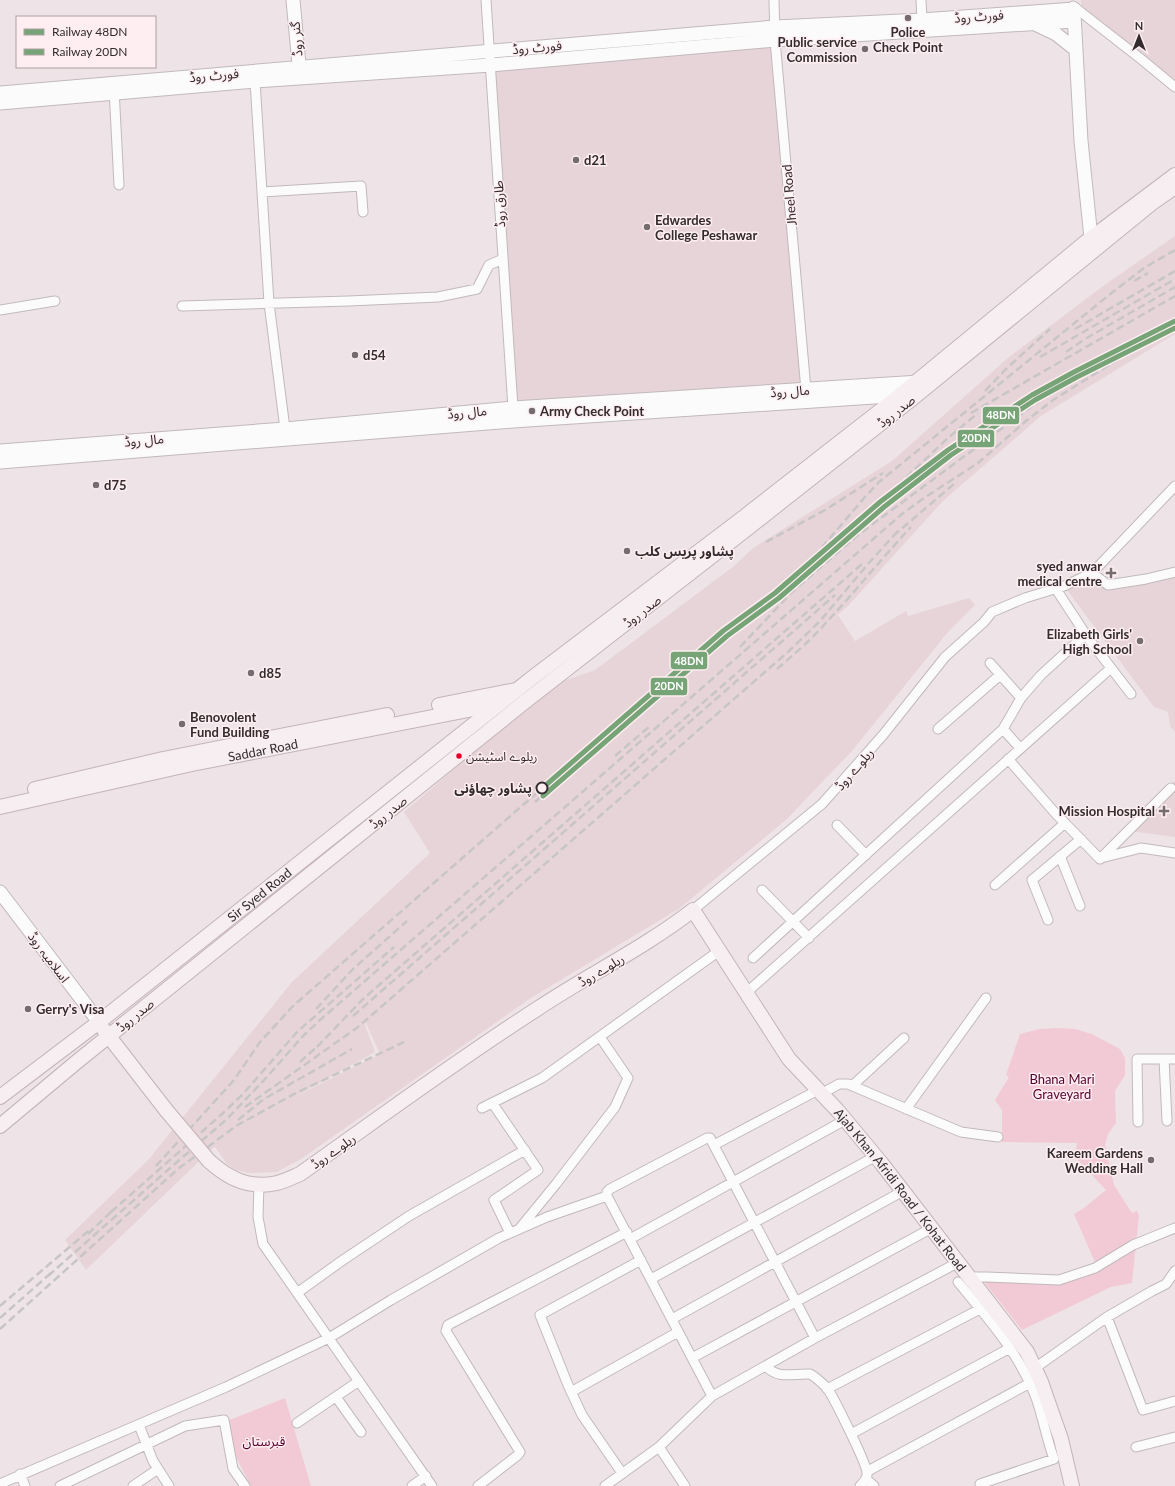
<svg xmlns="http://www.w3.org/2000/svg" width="1175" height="1486" viewBox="0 0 1175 1486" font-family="Lato,'Noto Sans Arabic',sans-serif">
	<rect width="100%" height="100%" fill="#eee4e7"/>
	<path fill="#e7d4d9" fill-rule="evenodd" d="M 1081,0 L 1175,0 L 1175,87 L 1081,5 Z
		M 775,40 L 806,390 L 513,408 L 491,65 Z
		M 1175,236 L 1175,334 L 1041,416 L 943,501 L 848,606 L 640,783 L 838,615 L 855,641 L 906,611 L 908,616 L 969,598 L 975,605 L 948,632 L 852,751 L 787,819 L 680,908 L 531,998 L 301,1159 L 277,1172 L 249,1173 L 236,1170 L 227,1164 L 215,1147 L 212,1149 L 86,1270 L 65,1240 L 149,1159 L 292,982 L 430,853 L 404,812 L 552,685 L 595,670 L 734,566 L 753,548 L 892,461 L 1009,357 L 1103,286 ZM 366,1023 L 380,1054 L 294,1097 L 375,1052 L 365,1025 Z
		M 1175,572 L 1175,732 L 1170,726 L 1168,712 L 1154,707 L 1064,586 L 1092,573 L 1108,585 Z
		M 1175,781 L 1175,837 L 1130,831 L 1174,792 L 1170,785 Z"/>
	<path fill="#f2cad6" d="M 1058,1028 L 1075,1029 L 1092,1034 L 1120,1049 L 1125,1058 L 1125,1075 L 1115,1091 L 1116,1123 L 1108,1134 L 1105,1145 L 1114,1185 L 1132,1213 L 1137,1211 L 1139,1215 L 1132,1283 L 1111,1287 L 1022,1330 L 977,1273 L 1059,1280 L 1097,1267 L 1074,1214 L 1084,1208 L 1106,1190 L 1075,1157 L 1077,1143 L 1002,1142 L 1002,1110 L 995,1100 L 1009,1077 L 1006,1075 L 1020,1034 L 1039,1029 Z
		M 285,1398 L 311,1486 L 251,1486 L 219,1424 Z"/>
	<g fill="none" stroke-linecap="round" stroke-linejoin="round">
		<g stroke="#c1b9bc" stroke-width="11">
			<path id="street" d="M 486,0 L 513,408
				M 774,0 L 775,40 L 806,390
				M 921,0 L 922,20
				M 1073,6 L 1141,59 L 1175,87
				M 255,81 L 269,303 L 285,429
				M 114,89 L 119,185
				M 262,192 L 361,186 L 363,212
				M 182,306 L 349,301 L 438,297 L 477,289 L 489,265 L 503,259
				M 0,310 L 55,301
				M 1092,573 L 1108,585 L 1146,579 L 1175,572
				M 1056,589 L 1088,638 L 1131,694
				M 990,663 L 1021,698
				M 938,729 L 1000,675
				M 1003,729 L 1020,748
				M 1008,759 L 1056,814 L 1100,859
				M 837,825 L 866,855
				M 1060,856 L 1080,906
				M 1101,858 L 1141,848 L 1175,853
				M 1100,859 L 1171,788
				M 995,885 L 1065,823
				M 762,890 L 809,938
				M 693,910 L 822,804 L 883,735 L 945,657 L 984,622 L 992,612 L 1025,598 L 1064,586 L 1092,573 L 1175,486
				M 1048,920 L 1032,880 L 1081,839
				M 753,958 L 1003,729 L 1021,698 L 1041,675 L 1086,634
				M 746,993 L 1111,668
				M 1164,1059 L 1167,1121
				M 852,1086 L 904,1038
				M 821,1094 L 839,1084 L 848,1084 L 961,1132 L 998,1137
				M 493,1104 L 538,1170 L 494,1200 L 510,1233
				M 482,1108 L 542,1078 L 719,951
				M 906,1109 L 986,998
				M 1138,1122 L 1137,1059 L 1175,1059
				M 714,1145 L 818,1090
				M 259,1184 L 258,1217 L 263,1244 L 432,1486
				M 520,1228 L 556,1184 L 615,1107 L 628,1078 L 600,1037
				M 630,1239 L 845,1120
				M 969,1277 L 987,1277 L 1059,1280 L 1095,1268 L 1133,1245 L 1175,1228
				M 651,1279 L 876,1156
				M 958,1282 C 987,1317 1018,1352 1035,1395 C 1043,1416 1046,1438 1054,1459 L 980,1484
				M 297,1293 L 343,1260 L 409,1216 L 525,1150
				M 1107,1317 L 1143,1410 L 1175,1401
				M 672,1319 L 903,1191
				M 692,1358 L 932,1228
				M 766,1366 C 778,1380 794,1373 810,1374 C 816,1377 822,1383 827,1388 C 833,1396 867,1464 867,1473 C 868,1478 864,1482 860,1486
				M 1035,1368 L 1107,1317 L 1152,1291 L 1166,1284 L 1175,1271
				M 827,1389 L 980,1309
				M 571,1392 L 678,1332
				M 712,1396 L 607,1196 L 607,1192 L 610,1189 L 707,1138 L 710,1138 L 815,1338
				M 336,1397 L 361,1432
				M 297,1423 L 359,1381
				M 139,1425 L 153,1461 L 169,1486
				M 851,1434 L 1010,1348
				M 659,1447 L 685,1486
				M 1136,1447 L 1175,1437
				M 868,1471 L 1030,1383
				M 622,1473 L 582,1415 L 568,1385 L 540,1315 L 641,1260
				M 20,1474 L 25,1486
				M 866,1479 L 874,1486
				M 0,1484 L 226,1387 L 329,1338 L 391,1300 L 499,1238 L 547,1217 L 607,1196
				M 60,1486 L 185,1426 L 224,1420 L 233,1469 L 245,1486
				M 133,1486 L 158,1469
				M 412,1486 L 426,1476
				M 478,1486 L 518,1455 L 520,1452 L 446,1331 L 448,1325 L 627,1232
				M 605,1486 L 659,1447 L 712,1396 L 815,1338 L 959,1262"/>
		</g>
		<g stroke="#c1b9bc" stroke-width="15">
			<path id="secondary" d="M 293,0 L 300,75
				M 1074,14 L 1081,141 L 1091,238
				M 1035,24 L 1056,34 L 1075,49
				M 0,93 L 775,27 L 922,20 L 1074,9
				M 0,103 L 255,81 L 491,65 L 775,40 L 1074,21
				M 0,451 L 285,429 L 513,408 L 920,382
				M 0,462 L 513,421 L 904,395
				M 0,892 L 99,1022"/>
		</g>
		<g stroke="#c4b4b9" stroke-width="16">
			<g id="primary">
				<path d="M 439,705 L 516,690"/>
				<path d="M 35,789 L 163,759 L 387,715"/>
				<path id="s1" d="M 0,807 L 192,764 L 499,704"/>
				<path d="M 104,1030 L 166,1110"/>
				<path id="s2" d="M 0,1097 L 99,1022 L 532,678 L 744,517 L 899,396 L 1086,242 L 1175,175"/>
				<path d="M 0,1126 L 79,1060 L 527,700 L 748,528 L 913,398 L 1152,203 L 1175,187"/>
				<path id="s3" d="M 209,1161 C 229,1179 249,1189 277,1183 C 285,1181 293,1177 300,1174 C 379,1118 456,1061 537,1009 C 588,975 644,948 693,910 L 789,1059 L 838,1111 L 882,1164 L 1027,1352 L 1041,1382 L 1061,1439 L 1072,1486"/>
			</g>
		</g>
		<use href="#street" stroke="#fcfbfb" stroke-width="9"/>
		<use href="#secondary" stroke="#fcfbfb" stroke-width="13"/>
		<use href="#primary" stroke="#f6eef0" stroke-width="14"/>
		<path stroke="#c8c5c6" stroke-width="2.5" stroke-dasharray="8 4" stroke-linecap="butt" d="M 1134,281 L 1148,273
			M 1075,329 L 1175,271
			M 1066,352 L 1085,339 L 1175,287
			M 1040,357 L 1175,279
			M 985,391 L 1006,369 L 1050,329
			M 971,413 L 1175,296
			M 880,502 L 948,438 L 978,413
			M 893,536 L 954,484
			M 766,542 L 825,510 L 883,473
			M 819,562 L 849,529
			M 806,566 L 865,497 L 879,482 L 1109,295 L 1144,268 L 1175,250
			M 740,647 L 792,592 L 858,535 L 1039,401
			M 777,669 C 793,655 810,641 824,625 C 854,593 881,559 911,527
			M 615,756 L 650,726
			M 535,802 L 775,593
			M 316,1009 L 353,969 L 407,921
			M 353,1016 L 835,595
			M 317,1047 L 363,999 L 862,564
			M 300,1062 L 321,1043
			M 245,1107 L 358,1027 L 789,651 L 820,621 L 868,564 L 897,532
			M 238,1120 L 264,1099 L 352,1049
			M 156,1166 L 234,1080 L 260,1042 L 293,1006 L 539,791
			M 111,1212 L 222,1114 L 243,1094 L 297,1032 L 394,947
			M 88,1234 L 114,1209
			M 48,1276 L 169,1169 L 227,1119 L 266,1078 L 302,1037 L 320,1020 L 902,514 L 924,498 L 978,463 L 1026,421 L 1053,400 L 1175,324
			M 0,1306 L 92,1228
			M 0,1318 L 51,1273
			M 0,1329 L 178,1169 L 236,1126 L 294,1094 L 404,1042"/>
		<g stroke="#c4b4b9" stroke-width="16" stroke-linecap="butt">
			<path id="primary-bridge" d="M 166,1110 L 209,1161"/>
		</g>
		<use href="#primary-bridge" stroke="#f6eef0" stroke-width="14"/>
		<g stroke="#feeef2" stroke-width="8">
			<path id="rail-1" d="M 539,791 L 723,631 L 775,593 L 880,502 L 948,450 L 1032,395 L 1074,372 L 1175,321"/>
		</g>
		<g stroke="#feeef2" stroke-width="8">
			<path id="rail-2" d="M 543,796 L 727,636 L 779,598 L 884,507 L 951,455 L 1035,400 L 1077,377 L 1175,328"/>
		</g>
		<use href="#rail-1" stroke="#77a477" stroke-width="5"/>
		<use href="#rail-2" stroke="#77a477" stroke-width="5"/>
	</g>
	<g fill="#746c6f" stroke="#feeef2" stroke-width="1.5">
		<circle cx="908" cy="18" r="4"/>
		<circle cx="865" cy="49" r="4"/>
		<circle cx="576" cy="160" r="4"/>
		<circle cx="647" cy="227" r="4"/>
		<circle cx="355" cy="355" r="4"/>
		<circle cx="532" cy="411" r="4"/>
		<circle cx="96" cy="485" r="4"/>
		<circle cx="627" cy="551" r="4"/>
		<path d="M1109 567h4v4h4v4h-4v4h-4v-4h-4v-4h4z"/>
		<circle cx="1140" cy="641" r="4"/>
		<circle cx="251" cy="673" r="4"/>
		<circle cx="182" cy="724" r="4"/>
		<path d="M1162 805h4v4h4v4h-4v4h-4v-4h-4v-4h4z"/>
		<circle cx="28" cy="1009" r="4"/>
		<circle cx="1151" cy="1160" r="4"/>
	</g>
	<circle fill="#e4002b" stroke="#feeef2" stroke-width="1.5" cx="459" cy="756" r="3.5"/>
	<circle fill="#feeef2" stroke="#332c2e" stroke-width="2" cx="542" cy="788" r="5.5"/>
	<g text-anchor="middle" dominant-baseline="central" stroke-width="3" stroke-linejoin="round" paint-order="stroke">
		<g font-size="12" fill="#332c2e" stroke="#feeef2" text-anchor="start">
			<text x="466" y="756">ریلوے اسٹیشن</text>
		</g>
		<g font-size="13" fill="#332c2e" stroke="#feeef2">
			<text transform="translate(979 16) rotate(-4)">فورٹ روڈ</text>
			<text transform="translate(296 39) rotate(-95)">گنر روڈ</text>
			<text transform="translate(537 47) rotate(-5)">فورٹ روڈ</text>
			<text transform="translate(214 75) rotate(-5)">فورٹ روڈ</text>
			<text transform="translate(789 195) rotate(-95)">Jheel Road</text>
			<text transform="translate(499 204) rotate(-93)">طارق روڈ</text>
			<text transform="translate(790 391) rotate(-4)">مال روڈ</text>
			<text transform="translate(896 411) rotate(-38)">صدر روڈ</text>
			<text transform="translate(467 412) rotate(-5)">مال روڈ</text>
			<text transform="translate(144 440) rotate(-5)">مال روڈ</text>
			<text transform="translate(642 611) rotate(-38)">صدر روڈ</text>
			<text stroke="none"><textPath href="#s1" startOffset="269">Saddar Road</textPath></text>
			<text transform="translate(854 769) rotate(-49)">ریلوے روڈ</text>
			<text transform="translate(388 812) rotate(-39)">صدر روڈ</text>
			<text stroke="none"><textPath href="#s2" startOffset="329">Sir Syed Road</textPath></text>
			<text transform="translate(49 957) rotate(53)">اسلامیہ روڈ</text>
			<text transform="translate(601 970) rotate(-31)">ریلوے روڈ</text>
			<text transform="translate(135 1015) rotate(-39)">صدر روڈ</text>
			<text transform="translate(333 1151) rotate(-35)">ریلوے روڈ</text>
			<text stroke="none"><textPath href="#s3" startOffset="922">Ajab Khan Afridi Road / Kohat Road</textPath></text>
		</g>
		<g font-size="13" font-weight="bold" fill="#332c2e" stroke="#feeef2" text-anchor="start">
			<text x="908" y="32" text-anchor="middle">Police<tspan x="908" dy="15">Check Point</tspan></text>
			<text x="857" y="42" text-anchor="end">Public service<tspan x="857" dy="15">Commission</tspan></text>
			<text x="584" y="160">d21</text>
			<text x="655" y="220">Edwardes<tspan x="655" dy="15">College Peshawar</tspan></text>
			<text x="363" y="355">d54</text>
			<text x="540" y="411">Army Check Point</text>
			<text x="104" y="485">d75</text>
			<text x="635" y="551">پشاور پریس کلب</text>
			<text x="1102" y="566" text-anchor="end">syed anwar<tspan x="1102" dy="15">medical centre</tspan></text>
			<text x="1132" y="634" text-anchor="end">Elizabeth Girls'<tspan x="1132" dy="15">High School</tspan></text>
			<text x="259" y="673">d85</text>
			<text x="190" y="717">Benovolent<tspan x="190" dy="15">Fund Building</tspan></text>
			<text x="1155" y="811" text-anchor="end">Mission Hospital</text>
			<text x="36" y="1009">Gerry's Visa</text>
			<text x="1143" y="1153" text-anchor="end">Kareem Gardens<tspan x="1143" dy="15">Wedding Hall</tspan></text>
		</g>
		<g font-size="13" font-weight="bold" fill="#332c2e" stroke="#feeef2" text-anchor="end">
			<text x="532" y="788">پشاور چھاؤنی</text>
		</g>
		<g font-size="13" fill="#57002c" stroke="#feeef2">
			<text x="1062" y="1079">Bhana Mari<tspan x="1062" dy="15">Graveyard</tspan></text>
			<text x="264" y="1441">قبرستان</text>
		</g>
	</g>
	<g stroke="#feeef2" stroke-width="1.5">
		<rect x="982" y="406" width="38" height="19" rx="4" fill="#77a477"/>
		<rect x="957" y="429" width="38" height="19" rx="4" fill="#77a477"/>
		<rect x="670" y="651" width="38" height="19" rx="4" fill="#77a477"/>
		<rect x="650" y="677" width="38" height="19" rx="4" fill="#77a477"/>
	</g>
	<g font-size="11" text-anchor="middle" font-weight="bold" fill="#fff">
		<text x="1001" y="419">48DN</text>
		<text x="976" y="442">20DN</text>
		<text x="689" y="665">48DN</text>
		<text x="669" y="690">20DN</text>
	</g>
	<rect x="16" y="16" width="140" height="52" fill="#feeef2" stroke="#ada0a4"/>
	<rect x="24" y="29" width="20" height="6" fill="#77a477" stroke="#ada0a4"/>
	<text x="52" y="36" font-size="12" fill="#332c2e">Railway 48DN</text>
	<rect x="24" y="49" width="20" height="6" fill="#77a477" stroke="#ada0a4"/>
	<text x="52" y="56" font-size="12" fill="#332c2e">Railway 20DN</text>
	<g transform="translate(1139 36)" stroke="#feeef2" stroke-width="3" paint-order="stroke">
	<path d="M0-3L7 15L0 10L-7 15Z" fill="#332c2e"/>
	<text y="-6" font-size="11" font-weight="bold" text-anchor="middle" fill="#332c2e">N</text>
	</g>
</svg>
